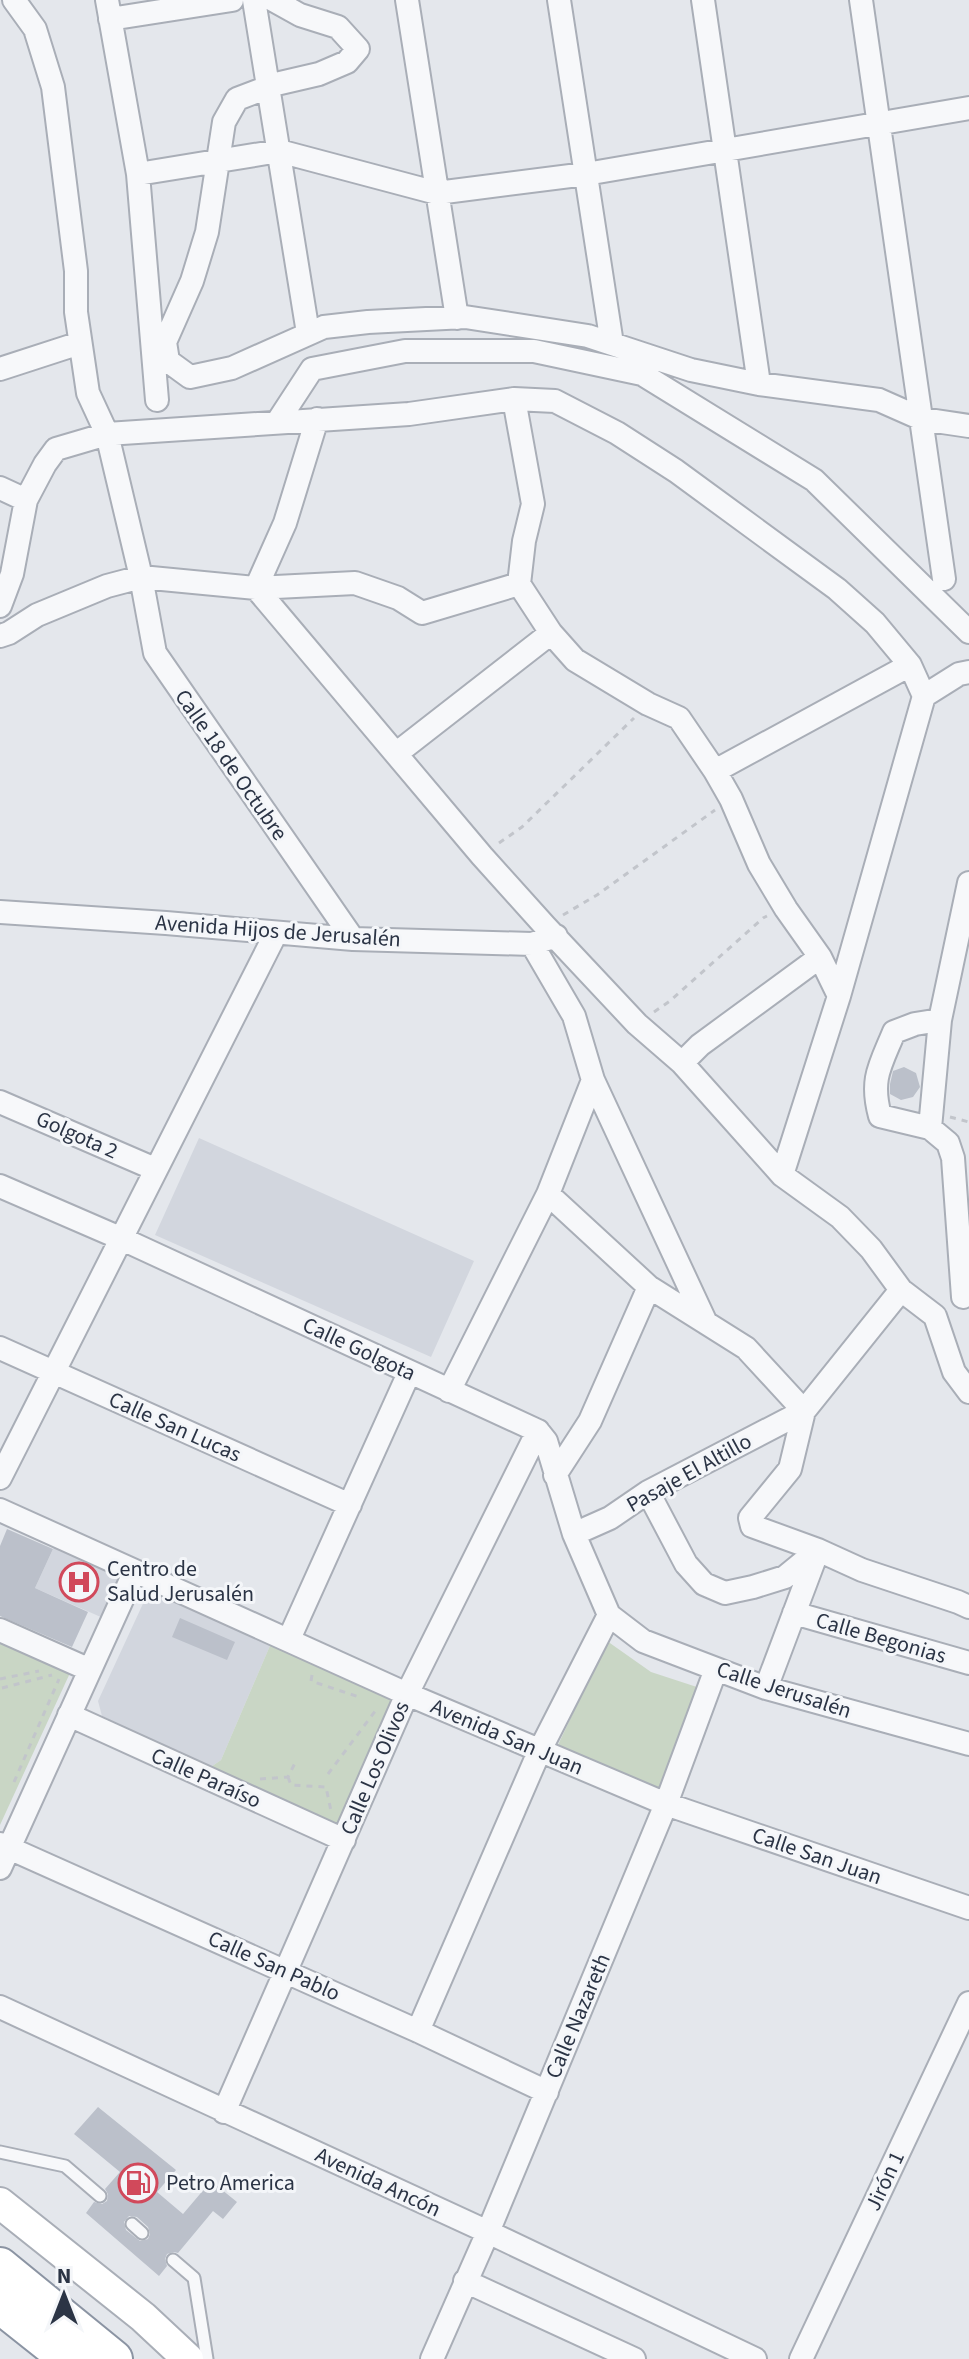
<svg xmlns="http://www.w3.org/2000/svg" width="969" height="2359" viewBox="0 0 969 2359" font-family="'Source Sans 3',sans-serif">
	<rect width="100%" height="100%" fill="#e4e7ec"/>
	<path fill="#d2d6de" d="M 199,1138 L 474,1261 L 431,1357 L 155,1235 Z
		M 54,1547 L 122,1576 L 103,1618 L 35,1588 Z
		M 156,1590 L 272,1641 L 221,1760 L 208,1769 L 102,1716 L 98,1701 L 147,1595 Z"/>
	<path fill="#c9d6c5" d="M 0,1638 L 64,1666 L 70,1673 L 0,1825 Z
		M 272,1641 L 391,1698 L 395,1707 L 340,1830 L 208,1769 L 221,1760 Z
		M 607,1641 L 651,1672 L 703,1689 L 660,1790 L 557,1747 Z"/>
	<path fill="#bbc0ca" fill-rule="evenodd" d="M 904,1067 L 916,1073 L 920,1087 L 913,1097 L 901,1100 L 890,1094 L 890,1084 L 893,1071 Z
		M 7,1529 L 53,1549 L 35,1588 L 88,1612 L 72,1647 L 0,1616 L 0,1546 Z
		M 180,1618 L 235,1642 L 227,1660 L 172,1637 Z
		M 98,2107 L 176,2170 L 157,2192 L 183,2214 L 211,2181 L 237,2202 L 223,2219 L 213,2211 L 178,2253 L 174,2252 L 167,2254 L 165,2259 L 167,2266 L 159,2276 L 86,2213 L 94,2202 L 102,2204 L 107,2201 L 108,2194 L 105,2189 L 120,2172 L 74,2134 ZM 129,2216 L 137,2217 L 148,2227 L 150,2234 L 148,2239 L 140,2241 L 126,2230 L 124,2222 Z"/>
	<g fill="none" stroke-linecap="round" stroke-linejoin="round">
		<g stroke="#a9aeb7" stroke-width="15">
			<path id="service" d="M 0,2152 L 65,2166 L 100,2196
				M 132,2224 L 142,2233
				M 173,2260 L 194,2278 L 207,2359"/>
		</g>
		<g stroke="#a9aeb7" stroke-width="26">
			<path id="minor" d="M 14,0 L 35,29 L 53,87 L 76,271 L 76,312 L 88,393 L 107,434 L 141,577 L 155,653 L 353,939
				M 107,0 L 138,174 L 157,400
				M 254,0 L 308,333
				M 273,0 L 300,15 L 338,27 L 358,49 L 347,62 L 319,74 L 276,84 L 237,99 L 224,122 L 207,232 L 192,281 L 165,342 L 168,361 L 190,377 L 232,368 L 324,327 L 368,322 L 465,317 L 588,336 L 691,370 L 759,384 L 879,400 L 922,419 L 969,426
				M 407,0 L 457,318
				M 559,0 L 612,344
				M 703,0 L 759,384
				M 861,0 L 944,579
				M 110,19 L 232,0
				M 138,174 L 279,151 L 437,193 L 586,174 L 969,108
				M 0,369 L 80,343
				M 514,399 L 533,504 L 524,541 L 519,584 L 551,633 L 575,660 L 648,704 L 679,718 L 715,771 L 731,799 L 759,864 L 786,909 L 820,957 L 839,996
				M 317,419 L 285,523 L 256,588 L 482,856 L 545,926 L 637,1024 L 682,1063 L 782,1175 L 840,1217 L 871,1249 L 901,1290 L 935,1316 L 954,1372 L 969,1392
				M 278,421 L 312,369 L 405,351 L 534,351 L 642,374 L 814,480 L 969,632
				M 0,488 L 26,500
				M 0,606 L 12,574 L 26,500 L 45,464 L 56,449 L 107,434 L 409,414 L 514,399 L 555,401 L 617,433 L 676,471 L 837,589 L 875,623 L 910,665 L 924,696 L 839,996 L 782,1175
				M 0,636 L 9,633 L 37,615 L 107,586 L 141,577 L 256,588 L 355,583 L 398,598 L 422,613 L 519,584
				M 924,696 L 959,674 L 969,672
				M 397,753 L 551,633
				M 715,771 L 910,665
				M 0,912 L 166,923 L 353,939 L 532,944 L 556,936
				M 532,944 L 574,1016 L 593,1080 L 706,1323
				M 682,1063 L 700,1045 L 820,957
				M 0,1102 L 155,1169
				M 930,1128 L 880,1116 C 870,1079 880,1066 894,1032 L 915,1024 L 940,1020
				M 0,1186 L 120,1238 L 538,1431 L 546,1441 L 574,1534 L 609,1615 L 643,1641 L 766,1688 L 969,1744
				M 548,1194 L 649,1287 L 746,1348 L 804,1411 L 648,1492 L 610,1518 L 574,1534
				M 901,1290 L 804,1411 L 790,1469 L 750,1518 L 752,1526 L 818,1550 L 862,1570 L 958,1602 L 969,1607
				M 963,1297 L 953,1158 L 948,1143 L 930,1128 L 940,1020 L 969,883
				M 0,1348 L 350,1505
				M 449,1391 L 548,1194 L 593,1080
				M 555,1475 L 590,1421 L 649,1287
				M 0,1478 L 276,933
				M 648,1492 L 686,1564 L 704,1584 L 725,1593 L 753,1587 L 785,1577 L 818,1550
				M 0,1510 L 407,1694 L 666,1804 L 969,1908
				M 794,1613 L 969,1663
				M 0,1630 L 90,1670
				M 289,1639 L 409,1373
				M 766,1688 L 818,1550
				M 69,1715 L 344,1840
				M 0,1844 L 418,2031 L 547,2092
				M 0,1868 L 135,1571
				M 0,2007 L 488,2232 L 755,2359
				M 418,2031 L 539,1752 L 609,1615
				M 224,2112 L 407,1694 L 538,1431
				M 465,2281 L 634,2359
				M 432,2359 L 488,2232 L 666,1804 L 716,1669
				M 801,2359 L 969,2003"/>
		</g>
		<g stroke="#a9aeb7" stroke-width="34">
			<path id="secondary" d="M 0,2203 L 143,2317 L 188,2359"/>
		</g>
		<g stroke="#8b94a3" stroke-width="40">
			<path id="trunk" d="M 0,2266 L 114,2359
				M 0,2305 L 68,2359"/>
		</g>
		<path stroke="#c2c5cb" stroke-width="3" stroke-dasharray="6 6" stroke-linecap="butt" d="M 499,843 L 522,827 L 634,718
			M 563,915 L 597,895 L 715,810
			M 654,1012 L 670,1001 L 763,918 L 767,916
			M 950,1117 L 969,1122
			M 312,1675 L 311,1681 L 359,1697
			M 0,1679 L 39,1671
			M 2,1688 L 52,1675
			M 328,1774 L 376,1710
			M 288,1777 L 291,1785 L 326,1787 L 331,1811
			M 260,1779 L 288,1777 L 295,1763
			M 14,1782 L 59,1679"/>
		<use href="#service" stroke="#f7f8fa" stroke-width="11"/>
		<use href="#minor" stroke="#f7f8fa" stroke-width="22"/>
		<use href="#secondary" stroke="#fff" stroke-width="30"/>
		<use href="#trunk" stroke="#fff" stroke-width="36"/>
	</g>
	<defs>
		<g id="hospital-ring" transform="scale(2)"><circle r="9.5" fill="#f4f6f9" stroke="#d1495b" stroke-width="1.5"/><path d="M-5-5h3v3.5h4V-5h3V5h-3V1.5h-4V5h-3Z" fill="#d1495b"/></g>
		<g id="fuel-ring" transform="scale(2)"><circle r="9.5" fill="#f4f6f9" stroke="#d1495b" stroke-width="1.5"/><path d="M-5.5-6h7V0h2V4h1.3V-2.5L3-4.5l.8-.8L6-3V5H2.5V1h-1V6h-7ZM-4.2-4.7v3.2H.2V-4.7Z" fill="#d1495b"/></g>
	</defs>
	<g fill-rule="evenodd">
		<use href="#hospital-ring" x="79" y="1582"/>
		<use href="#fuel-ring" x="138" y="2183"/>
	</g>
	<g text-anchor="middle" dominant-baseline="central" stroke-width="6" stroke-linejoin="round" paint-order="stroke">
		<g font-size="22" fill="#2b3445" stroke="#f4f6f9">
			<text transform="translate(231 765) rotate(55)">Calle 18 de Octubre</text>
			<text transform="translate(278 931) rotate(4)">Avenida Hijos de Jerusalén</text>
			<text transform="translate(77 1135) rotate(24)">Golgota 2</text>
			<text transform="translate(359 1349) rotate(25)">Calle Golgota</text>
			<text transform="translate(175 1427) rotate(24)">Calle San Lucas</text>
			<text transform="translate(689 1473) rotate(-29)">Pasaje El Altillo</text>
			<text transform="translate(881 1638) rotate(16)">Calle Begonias</text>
			<text transform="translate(784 1690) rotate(18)">Calle Jerusalén</text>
			<text transform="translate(507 1737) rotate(23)">Avenida San Juan</text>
			<text transform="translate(375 1768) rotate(-67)">Calle Los Olivos</text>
			<text transform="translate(206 1778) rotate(24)">Calle Paraíso</text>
			<text transform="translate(817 1856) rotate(19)">Calle San Juan</text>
			<text transform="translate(274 1966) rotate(24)">Calle San Pablo</text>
			<text transform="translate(578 2016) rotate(-67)">Calle Nazareth</text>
			<text transform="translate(885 2181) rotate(-65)">Jirón 1</text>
			<text transform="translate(378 2182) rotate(25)">Avenida Ancón</text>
		</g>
		<g font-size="22" fill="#2b3445" stroke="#f4f6f9" text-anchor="start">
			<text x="107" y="1569">Centro de<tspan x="107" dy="25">Salud Jerusalén</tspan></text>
			<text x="166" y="2183">Petro America</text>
		</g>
	</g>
	<g transform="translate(64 2295)" stroke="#f4f6f9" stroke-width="6" paint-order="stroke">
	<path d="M0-6L14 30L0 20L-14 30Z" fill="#2b3445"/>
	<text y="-12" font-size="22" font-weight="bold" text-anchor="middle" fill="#2b3445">N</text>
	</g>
</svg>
